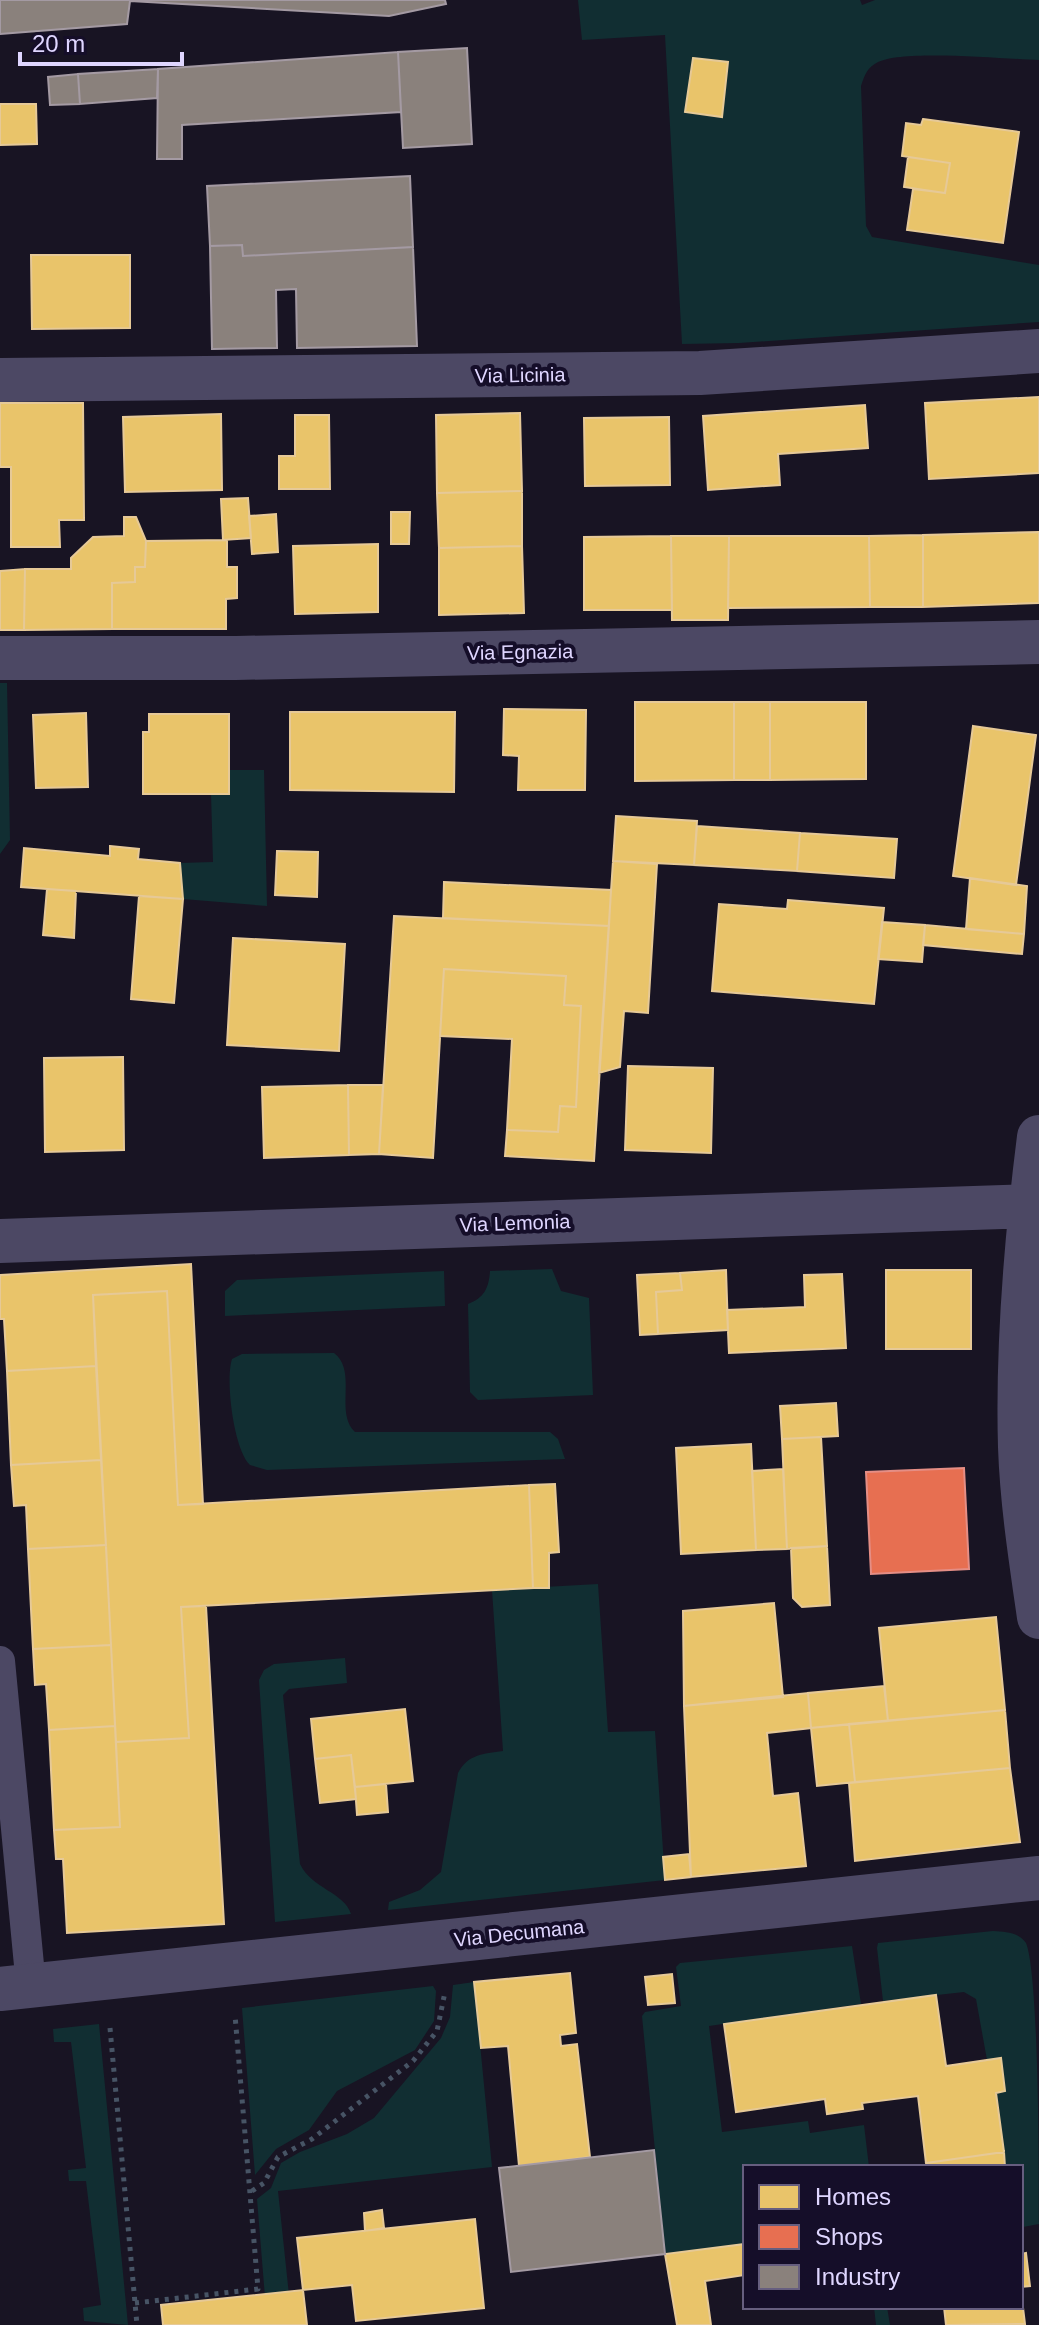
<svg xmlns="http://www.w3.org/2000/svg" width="1039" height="2325" viewBox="0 0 1039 2325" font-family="Helvetica,sans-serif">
	<rect width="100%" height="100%" fill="#181423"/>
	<path fill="#112e32" d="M 578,0 L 860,0 L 862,5 L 875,0 L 1039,0 L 1039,60 C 1005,59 904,49 878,62 C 867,68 865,74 861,86 L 866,226 L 872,237 L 1039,265 L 1039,322 L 739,343 L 682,344 L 665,35 L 582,40 Z
		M 0,683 L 7,683 L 10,840 L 0,854 Z
		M 229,770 L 264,770 L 267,906 L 183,899 L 180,863 L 213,862 L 211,794 L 229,794 Z
		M 552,1269 L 561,1291 L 589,1298 L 593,1395 L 478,1400 L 470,1392 L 468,1304 C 484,1298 489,1288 490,1271 Z
		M 444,1271 L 445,1306 L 225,1316 L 225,1291 L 237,1280 Z
		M 334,1353 C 358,1371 334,1412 355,1432 L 550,1432 L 558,1439 L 565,1459 L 267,1470 L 250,1465 C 234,1450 225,1381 232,1359 L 242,1354 Z
		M 598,1584 L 608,1732 L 655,1731 L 665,1880 L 388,1910 L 389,1902 L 420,1890 L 441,1872 L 458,1773 C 468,1754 483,1754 503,1751 L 492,1590 Z
		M 345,1658 L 347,1683 L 289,1689 L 283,1695 L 300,1864 C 312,1889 344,1892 351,1914 L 275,1922 L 259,1680 L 264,1670 L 274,1664 Z
		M 993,1931 C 1006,1932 1018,1932 1026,1943 C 1039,1975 1039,2175 1039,2224 L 1023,2227 L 1021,2167 L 1005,2167 L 996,2093 L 1005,2091 L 1001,2059 L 987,2060 L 976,1999 L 964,1992 L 883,2001 L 877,1948 L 878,1943 Z
		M 852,1946 L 861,2004 L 709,2026 L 722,2132 L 808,2121 L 810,2133 L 864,2125 L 869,2167 L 745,2167 L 745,2244 L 665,2254 L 642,2016 L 645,2012 L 681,2006 L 676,1967 L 680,1963 Z
		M 474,1982 L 492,2167 L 278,2191 L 289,2295 L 265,2297 L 257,2199 L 271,2188 L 281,2163 L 300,2152 L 347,2134 L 374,2118 L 441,2038 L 450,2017 L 453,1985 Z
		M 433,1986 L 436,1991 L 434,2021 L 415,2050 L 337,2091 L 309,2130 L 276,2149 L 255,2175 L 242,2008 Z
		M 99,2024 L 128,2325 L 84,2321 L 83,2308 L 101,2305 L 86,2181 L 69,2181 L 68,2170 L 86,2168 L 71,2042 L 54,2042 L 53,2029 Z
		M 874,2307 L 887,2307 L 890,2325 L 876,2325 Z"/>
	<path fill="#e9c46a" stroke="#e6c997" stroke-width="2" d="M 693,58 L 728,62 L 722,117 L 685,112 Z
		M 0,104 L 36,104 L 37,144 L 0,145 Z
		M 923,119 L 1019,132 L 1003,243 L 907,230 L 913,189 L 945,193 L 950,163 L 902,156 L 906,123 L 921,125 Z
		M 908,157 L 950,163 L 945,193 L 904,187 Z
		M 31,255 L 130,255 L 130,328 L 32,329 Z
		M 1039,397 L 1039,473 L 929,479 L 925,403 Z
		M 0,403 L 83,403 L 84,520 L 59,520 L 60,547 L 11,547 L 11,467 L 0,467 Z
		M 865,405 L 868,448 L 778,454 L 780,485 L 708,490 L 703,416 Z
		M 520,413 L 522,491 L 437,493 L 436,415 Z
		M 221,414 L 222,490 L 125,492 L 123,417 Z
		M 295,415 L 329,415 L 330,489 L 279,489 L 279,456 L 295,456 Z
		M 669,417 L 670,485 L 585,486 L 584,418 Z
		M 522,491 L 522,546 L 439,548 L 437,493 Z
		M 248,498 L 251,538 L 223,540 L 221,499 Z
		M 391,512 L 410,512 L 409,544 L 391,544 Z
		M 276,514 L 278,552 L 252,554 L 249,516 Z
		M 124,517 L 136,517 L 146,541 L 145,567 L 135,567 L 135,582 L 112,583 L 112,629 L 24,630 L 25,569 L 71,569 L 71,558 L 93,537 L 124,536 Z
		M 1039,532 L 1039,603 L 923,607 L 923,535 Z
		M 923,535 L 923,607 L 870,607 L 869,536 Z
		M 671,536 L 672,610 L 584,610 L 584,537 Z
		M 671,536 L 729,536 L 728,620 L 672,620 Z
		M 729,536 L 869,536 L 870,607 L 728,608 Z
		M 227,540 L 227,567 L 237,567 L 237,598 L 226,599 L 226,629 L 112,629 L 112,583 L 135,582 L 135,567 L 145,567 L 146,541 Z
		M 378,544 L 378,612 L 295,614 L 293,546 Z
		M 522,546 L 524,613 L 439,615 L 439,548 Z
		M 25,569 L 24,630 L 0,630 L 0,571 Z
		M 635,702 L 734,702 L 734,780 L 635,781 Z
		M 734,702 L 770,702 L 770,780 L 734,780 Z
		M 770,702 L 866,702 L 866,779 L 770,780 Z
		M 504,709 L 586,710 L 585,790 L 518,790 L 519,756 L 503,755 Z
		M 290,712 L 455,712 L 454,792 L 290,790 Z
		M 86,713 L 88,787 L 36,788 L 33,715 Z
		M 149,714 L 229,714 L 229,794 L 143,794 L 143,732 L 149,732 Z
		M 973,726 L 1036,735 L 1016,885 L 953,876 Z
		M 616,816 L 697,821 L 694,865 L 613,861 Z
		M 697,826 L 800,833 L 797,871 L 694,865 Z
		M 800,833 L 897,839 L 894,878 L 797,871 Z
		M 110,846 L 139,849 L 138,859 L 180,863 L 183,899 L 21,887 L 24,848 L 110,856 Z
		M 277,851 L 318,852 L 317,897 L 275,895 Z
		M 613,861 L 657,864 L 648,1013 L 624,1011 L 620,1067 L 599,1073 Z
		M 970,878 L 1027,886 L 1024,934 L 966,929 Z
		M 444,882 L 611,890 L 609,926 L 443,918 Z
		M 47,889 L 76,891 L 74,938 L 43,935 Z
		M 139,896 L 183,899 L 174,1003 L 131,999 Z
		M 788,900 L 884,908 L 874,1004 L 712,991 L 719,904 L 787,909 Z
		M 394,916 L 609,926 L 594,1161 L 505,1156 L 507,1130 L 558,1132 L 560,1106 L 576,1107 L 581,1006 L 564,1005 L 566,976 L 444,969 L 433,1158 L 379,1154 Z
		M 882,922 L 925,925 L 922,962 L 878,959 Z
		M 925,925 L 1024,934 L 1022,954 L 923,945 Z
		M 233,938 L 345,944 L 339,1051 L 227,1045 Z
		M 444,969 L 566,976 L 564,1005 L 581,1006 L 576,1107 L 560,1106 L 558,1132 L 507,1130 L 512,1039 L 440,1036 Z
		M 123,1057 L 124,1150 L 45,1152 L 44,1058 Z
		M 628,1066 L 713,1068 L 711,1153 L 625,1150 Z
		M 348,1085 L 383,1085 L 379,1154 L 349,1155 Z
		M 348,1085 L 349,1155 L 264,1158 L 262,1087 Z
		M 191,1264 L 203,1504 L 178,1505 L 167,1291 L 93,1295 L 96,1366 L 7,1371 L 4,1319 L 0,1319 L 0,1275 Z
		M 726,1270 L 728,1330 L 658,1334 L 656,1292 L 682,1290 L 680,1273 Z
		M 886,1270 L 971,1270 L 971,1349 L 886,1349 Z
		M 680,1273 L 682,1290 L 656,1292 L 658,1334 L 640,1335 L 637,1275 Z
		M 842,1274 L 846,1348 L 729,1353 L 727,1310 L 805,1307 L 804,1275 Z
		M 167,1291 L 178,1505 L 529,1485 L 533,1588 L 181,1607 L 189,1738 L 116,1742 L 93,1295 Z
		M 96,1366 L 101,1460 L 11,1465 L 7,1371 Z
		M 836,1403 L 838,1436 L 782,1439 L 780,1406 Z
		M 821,1437 L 827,1546 L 787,1549 L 782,1439 Z
		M 751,1444 L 756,1550 L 681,1554 L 676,1448 Z
		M 101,1460 L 106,1545 L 28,1549 L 26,1505 L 14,1506 L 11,1465 Z
		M 783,1469 L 787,1549 L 756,1550 L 752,1471 Z
		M 555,1484 L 559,1552 L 549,1553 L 549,1588 L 533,1588 L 529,1485 Z
		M 106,1545 L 111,1645 L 33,1649 L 28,1549 Z
		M 827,1546 L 830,1605 L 802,1607 L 793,1598 L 791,1548 Z
		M 774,1603 L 783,1697 L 684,1706 L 683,1611 Z
		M 206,1606 L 224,1924 L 67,1933 L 63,1859 L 56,1859 L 54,1830 L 120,1827 L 116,1742 L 189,1738 L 181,1607 Z
		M 996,1617 L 1005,1710 L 888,1721 L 879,1628 Z
		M 111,1645 L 115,1726 L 49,1730 L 46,1684 L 35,1685 L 33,1649 Z
		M 884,1686 L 888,1721 L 811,1728 L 808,1693 Z
		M 808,1693 L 811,1728 L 767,1733 L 773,1796 L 798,1793 L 806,1866 L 691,1877 L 684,1706 Z
		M 405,1709 L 413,1781 L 355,1787 L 351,1755 L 315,1759 L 311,1719 Z
		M 1005,1710 L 1010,1768 L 855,1782 L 849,1724 Z
		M 849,1724 L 855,1782 L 817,1786 L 811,1728 Z
		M 115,1726 L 120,1827 L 54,1830 L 49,1730 Z
		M 351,1755 L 356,1799 L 320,1803 L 315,1759 Z
		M 1010,1768 L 1020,1842 L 855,1861 L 849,1783 Z
		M 386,1784 L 388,1812 L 357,1815 L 355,1787 Z
		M 689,1854 L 691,1877 L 665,1880 L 663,1857 Z
		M 570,1973 L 576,2033 L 560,2035 L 561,2046 L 577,2044 L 590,2157 L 519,2166 L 508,2046 L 481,2048 L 474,1982 Z
		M 672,1974 L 675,2003 L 648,2005 L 645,1977 Z
		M 936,1995 L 946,2066 L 1001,2058 L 1005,2091 L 996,2093 L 1004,2152 L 926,2163 L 918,2096 L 862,2103 L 863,2109 L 827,2114 L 825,2099 L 736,2112 L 724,2024 Z
		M 1004,2152 L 1005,2167 L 927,2167 L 926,2163 Z
		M 382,2210 L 384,2228 L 365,2231 L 364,2213 Z
		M 475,2219 L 484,2308 L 356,2321 L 352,2285 L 303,2290 L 297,2238 Z
		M 745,2244 L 745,2275 L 705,2281 L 711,2325 L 677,2325 L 665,2254 Z
		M 1026,2253 L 1030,2286 L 1021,2287 L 1021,2254 Z
		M 303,2290 L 307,2325 L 163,2325 L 161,2305 Z
		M 1021,2291 L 1025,2324 L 946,2325 L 944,2307 L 1021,2307 Z"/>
	<path fill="#e76f51" stroke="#e58e85" stroke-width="2" d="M 964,1468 L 969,1569 L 871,1574 L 866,1472 Z"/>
	<path fill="#8a817c" stroke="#a49aa3" stroke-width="2" d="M 0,0 L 445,0 L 446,4 L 389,16 L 130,1 L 127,24 L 0,34 Z
		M 467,48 L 472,144 L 403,148 L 398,52 Z
		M 398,52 L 401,112 L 182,125 L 182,159 L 157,159 L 158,69 Z
		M 158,69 L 157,98 L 80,104 L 78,74 Z
		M 78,74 L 80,104 L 50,105 L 48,77 Z
		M 410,176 L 413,247 L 243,256 L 242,245 L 210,246 L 207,186 Z
		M 242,245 L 243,256 L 413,247 L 417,346 L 297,348 L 296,289 L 276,290 L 277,348 L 212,349 L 210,246 Z
		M 654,2150 L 665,2254 L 511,2272 L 499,2168 Z"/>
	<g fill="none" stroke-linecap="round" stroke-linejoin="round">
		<path stroke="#475465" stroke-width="5" stroke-dasharray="4 6" stroke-linecap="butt" d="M 110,2028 L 137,2325
			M 252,2191 L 264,2183 L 278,2157 L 312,2139 L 413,2061 L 437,2031 L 445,1992
			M 135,2303 L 258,2289 L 235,2015"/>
		<path stroke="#4c4864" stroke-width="30" d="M 0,1661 L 31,1986"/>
		<path stroke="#4c4864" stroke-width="44" d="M 0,380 L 700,373 L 1039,351
			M 0,658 L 236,658 L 1039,642
			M 1039,1137 C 1026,1240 1017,1343 1020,1447 C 1022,1504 1031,1561 1039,1617
			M 0,1241 L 1030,1206
			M 0,1989 L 1039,1878"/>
	</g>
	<g text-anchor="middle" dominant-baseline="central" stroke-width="8" stroke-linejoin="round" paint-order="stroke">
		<g font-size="20" fill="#dfd6ff" stroke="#150e29">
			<text transform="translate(520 375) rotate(-1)">Via Licinia</text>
			<text transform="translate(520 652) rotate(-1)">Via Egnazia</text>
			<text transform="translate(515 1223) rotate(-2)">Via Lemonia</text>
			<text transform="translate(519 1933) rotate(-6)">Via Decumana</text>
		</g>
	</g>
	<rect x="743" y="2165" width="280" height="144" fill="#150e29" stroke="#665e7f" stroke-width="2"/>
	<rect x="759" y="2185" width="40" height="24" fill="#e9c46a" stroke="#665e7f" stroke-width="2"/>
	<text x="815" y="2205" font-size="24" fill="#dfd6ff">Homes</text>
	<rect x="759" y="2225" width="40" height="24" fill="#e76f51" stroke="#665e7f" stroke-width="2"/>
	<text x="815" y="2245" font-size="24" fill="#dfd6ff">Shops</text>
	<rect x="759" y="2265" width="40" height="24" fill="#8a817c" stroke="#665e7f" stroke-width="2"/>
	<text x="815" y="2285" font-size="24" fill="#dfd6ff">Industry</text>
	<path d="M20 52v12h162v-12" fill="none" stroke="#dfd6ff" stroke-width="4"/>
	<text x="32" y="52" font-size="24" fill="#dfd6ff" stroke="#150e29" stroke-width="6" paint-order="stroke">20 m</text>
</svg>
